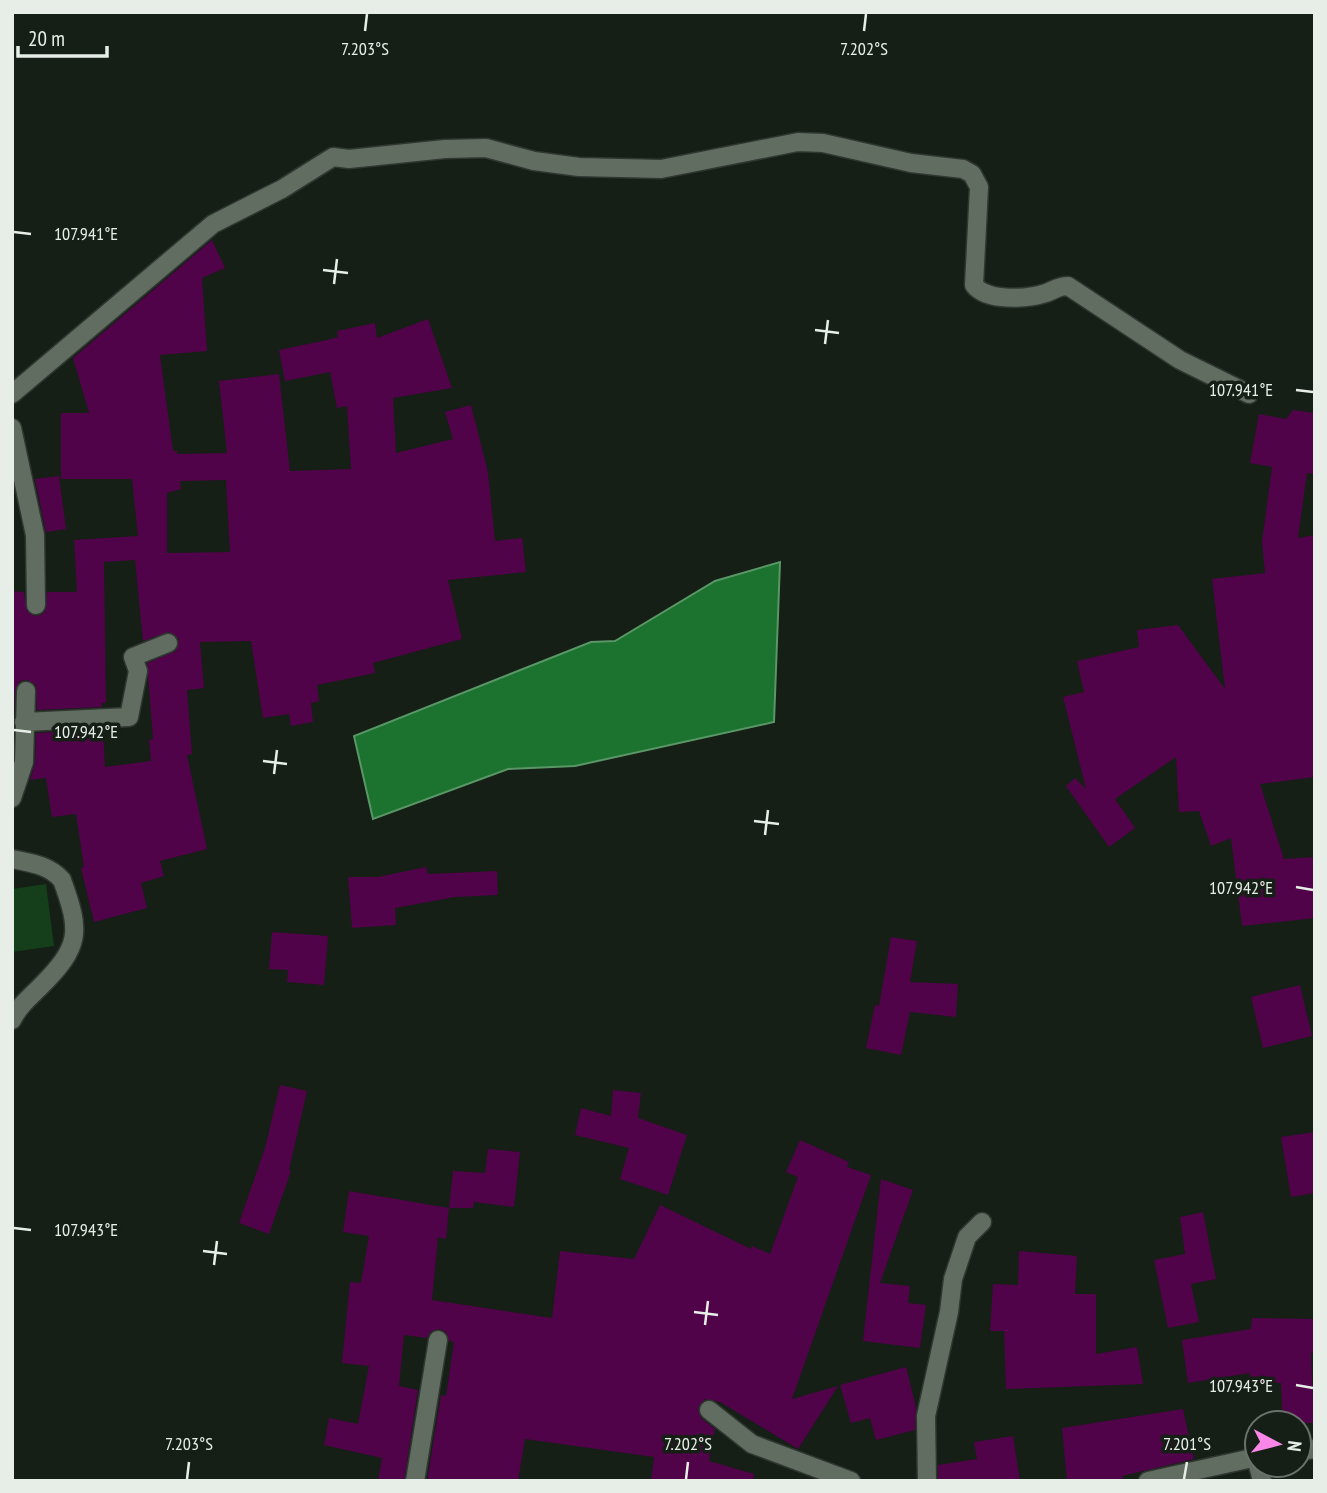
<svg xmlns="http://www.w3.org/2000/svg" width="1327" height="1493" viewBox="0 0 1327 1493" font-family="'PT Sans Narrow',sans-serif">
	<rect width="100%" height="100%" fill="#151f16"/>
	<path fill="#153e1b" d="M 46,884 L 54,946 L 12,952 L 12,889 Z"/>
	<path fill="#1c722f" stroke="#599766" stroke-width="2" d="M 780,562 L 774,722 L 575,766 L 508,769 L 373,819 L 354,736 L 591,642 L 615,641 L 715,581 Z"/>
	<path fill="#500348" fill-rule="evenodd" d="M 212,240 L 225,268 L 202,278 L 207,351 L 160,355 L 173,451 L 177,451 L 177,454 L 227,453 L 219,381 L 279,374 L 290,471 L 351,469 L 347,406 L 337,408 L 330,372 L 285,381 L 279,350 L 327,340 L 338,337 L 337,331 L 375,323 L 377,338 L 428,319 L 452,388 L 393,398 L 396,453 L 453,439 L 445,412 L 471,405 L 488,472 L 495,541 L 522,538 L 526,572 L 448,580 L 462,639 L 373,663 L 375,673 L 317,685 L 319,701 L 311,703 L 313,722 L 291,726 L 289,714 L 263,718 L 251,641 L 200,642 L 204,688 L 187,690 L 192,754 L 187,755 L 207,849 L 160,861 L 164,876 L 141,883 L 147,908 L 94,922 L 81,868 L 84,867 L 76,814 L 52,817 L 46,778 L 30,780 L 35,763 L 36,733 L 103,730 L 105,767 L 151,761 L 149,740 L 153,739 L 147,663 L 176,651 L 179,639 L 169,632 L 143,641 L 135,560 L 104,562 L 106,703 L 102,703 L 102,707 L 37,710 L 36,685 L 27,680 L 20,681 L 15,691 L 12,761 L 12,591 L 24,592 L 27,611 L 35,616 L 41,615 L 46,610 L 47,592 L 77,592 L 74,540 L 138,536 L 132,479 L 61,479 L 61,413 L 89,413 L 73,358 ZM 226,480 L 230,552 L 167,553 L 167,493 L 181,489 L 180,481 Z
		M 1293,410 L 1315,413 L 1315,474 L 1307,473 L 1298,538 L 1315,535 L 1315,777 L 1260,784 L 1284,859 L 1315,857 L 1315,918 L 1242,926 L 1231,838 L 1211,846 L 1199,811 L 1179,812 L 1176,757 L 1115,799 L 1135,828 L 1109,847 L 1066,786 L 1075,778 L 1086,789 L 1063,697 L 1084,692 L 1077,661 L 1139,647 L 1137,630 L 1178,625 L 1225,689 L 1212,579 L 1265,573 L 1262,542 L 1272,467 L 1250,463 L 1259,414 L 1286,419 Z
		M 59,476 L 66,529 L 46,532 L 35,479 Z
		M 426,867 L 428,874 L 497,871 L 498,895 L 455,897 L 395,908 L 396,925 L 352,928 L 348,877 L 378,877 Z
		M 272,932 L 328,936 L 324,985 L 287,982 L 288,970 L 269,969 Z
		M 891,937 L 917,941 L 910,982 L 958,984 L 956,1017 L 910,1012 L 901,1055 L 866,1048 L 875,1005 L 879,1006 Z
		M 1300,985 L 1312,1036 L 1263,1048 L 1251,997 Z
		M 280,1085 L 307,1091 L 289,1170 L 291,1171 L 269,1234 L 239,1223 L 265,1148 Z
		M 613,1090 L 641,1093 L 638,1118 L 687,1135 L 668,1195 L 620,1179 L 629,1148 L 575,1135 L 581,1108 L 611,1116 Z
		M 1315,1132 L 1315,1193 L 1291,1197 L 1281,1137 Z
		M 800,1140 L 849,1162 L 847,1167 L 871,1175 L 792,1399 L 838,1386 L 798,1449 L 720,1402 L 705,1399 L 698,1408 L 701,1418 L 715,1429 L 709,1461 L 754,1474 L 753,1481 L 651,1481 L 654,1457 L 525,1439 L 518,1481 L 427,1481 L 441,1395 L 446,1396 L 454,1342 L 449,1341 L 446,1332 L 439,1329 L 430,1332 L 427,1338 L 404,1335 L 399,1386 L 418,1390 L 404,1481 L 378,1481 L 382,1458 L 324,1445 L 329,1418 L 358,1424 L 369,1366 L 342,1363 L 350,1282 L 361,1283 L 369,1236 L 343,1232 L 349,1191 L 449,1208 L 453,1171 L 485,1173 L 488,1149 L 520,1152 L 514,1207 L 474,1202 L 473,1208 L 449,1208 L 446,1239 L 438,1237 L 432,1300 L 552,1318 L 560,1251 L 634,1259 L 660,1205 L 751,1249 L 752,1246 L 770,1254 L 798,1177 L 786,1172 Z
		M 881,1179 L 913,1190 L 880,1283 L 910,1286 L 908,1303 L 926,1305 L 920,1348 L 863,1341 Z
		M 1203,1212 L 1216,1279 L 1191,1284 L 1199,1322 L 1168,1328 L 1154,1260 L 1185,1254 L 1180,1217 Z
		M 1019,1251 L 1077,1256 L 1075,1294 L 1096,1294 L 1096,1354 L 1137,1347 L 1143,1384 L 1006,1389 L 1004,1331 L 990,1331 L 993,1284 L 1018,1285 Z
		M 1252,1318 L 1315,1319 L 1315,1353 L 1311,1353 L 1314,1423 L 1283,1423 L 1281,1383 L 1249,1382 L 1250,1373 L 1188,1383 L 1182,1340 L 1251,1329 Z
		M 906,1367 L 916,1407 L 915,1430 L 876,1440 L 870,1418 L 851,1423 L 840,1385 Z
		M 1183,1409 L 1194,1459 L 1122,1476 L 1123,1479 L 1067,1481 L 1062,1428 Z
		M 1013,1436 L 1020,1481 L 938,1481 L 938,1465 L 977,1459 L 974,1442 Z"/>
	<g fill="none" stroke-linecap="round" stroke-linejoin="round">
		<g stroke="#303731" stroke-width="21">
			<path id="minor" d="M 12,394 L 213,224 L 282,189 L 333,157 L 349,159 L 445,149 L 486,148 L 534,161 L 579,167 L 661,169 L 798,142 L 823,143 L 911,163 L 963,169 L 972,174 L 979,187 L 974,285 C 987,302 1028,299 1046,293 C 1054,290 1059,286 1068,286 L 1180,360 L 1249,394
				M 12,428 L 35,535 L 36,605
				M 24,722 L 129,717 L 138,671 L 133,657 L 168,643
				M 12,798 L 24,762 L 26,691
				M 12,859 C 31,863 49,865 62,880 C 81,932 81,946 40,987 C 29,998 19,1006 12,1020
				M 709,1410 L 752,1444 L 851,1481
				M 1299,1451 L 1315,1449
				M 1258,1465 L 1262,1481
				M 415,1481 L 438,1340
				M 927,1481 L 926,1416 L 949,1312 L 953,1279 L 967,1237 L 982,1222
				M 1148,1481 L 1257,1457"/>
		</g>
		<use href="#minor" stroke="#616d61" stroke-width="18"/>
	</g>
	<path fill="none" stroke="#e7eee7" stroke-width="2.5" d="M 365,31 L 367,14M 864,31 L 866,14M 14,232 L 31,234M 323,270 L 348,273M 334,284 L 337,259M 815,330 L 839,333M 825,344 L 828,320M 1296,390 L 1313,392M 14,730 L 31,732M 263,761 L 287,764M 274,774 L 277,750M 754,821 L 779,824M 765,835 L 768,810M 1296,887 L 1313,890M 14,1228 L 31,1230M 203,1251 L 227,1254M 214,1265 L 217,1241M 694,1312 L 718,1315M 705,1325 L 708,1301M 1296,1385 L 1313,1388M 187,1479 L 189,1462M 686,1479 L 688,1462M 1184,1479 L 1187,1462"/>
	<g font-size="18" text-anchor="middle" fill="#e7eee7" stroke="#151f16" stroke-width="7" stroke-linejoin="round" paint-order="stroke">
		<text x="365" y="55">7.203°S</text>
		<text x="864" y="55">7.202°S</text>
		<text x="86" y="240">107.941°E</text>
		<text x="1241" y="396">107.941°E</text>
		<text x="86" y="738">107.942°E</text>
		<text x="1241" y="894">107.942°E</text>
		<text x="86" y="1236">107.943°E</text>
		<text x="1241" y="1392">107.943°E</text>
		<text x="189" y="1450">7.203°S</text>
		<text x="688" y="1450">7.202°S</text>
		<text x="1187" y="1450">7.201°S</text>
	</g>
	<rect width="1327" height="1493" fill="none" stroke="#e7eee7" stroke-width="28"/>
	<g transform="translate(1278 1444) rotate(97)"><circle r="33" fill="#151f16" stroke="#69726a" stroke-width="2"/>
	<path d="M0-5L12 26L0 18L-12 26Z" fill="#fa87e7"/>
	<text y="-10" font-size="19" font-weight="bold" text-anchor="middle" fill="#e7eee7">N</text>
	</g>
	<path d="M18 46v10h89v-10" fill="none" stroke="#e7eee7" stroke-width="3.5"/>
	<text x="28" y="46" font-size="21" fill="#e7eee7" stroke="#151f16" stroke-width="5" paint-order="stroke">20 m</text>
</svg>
